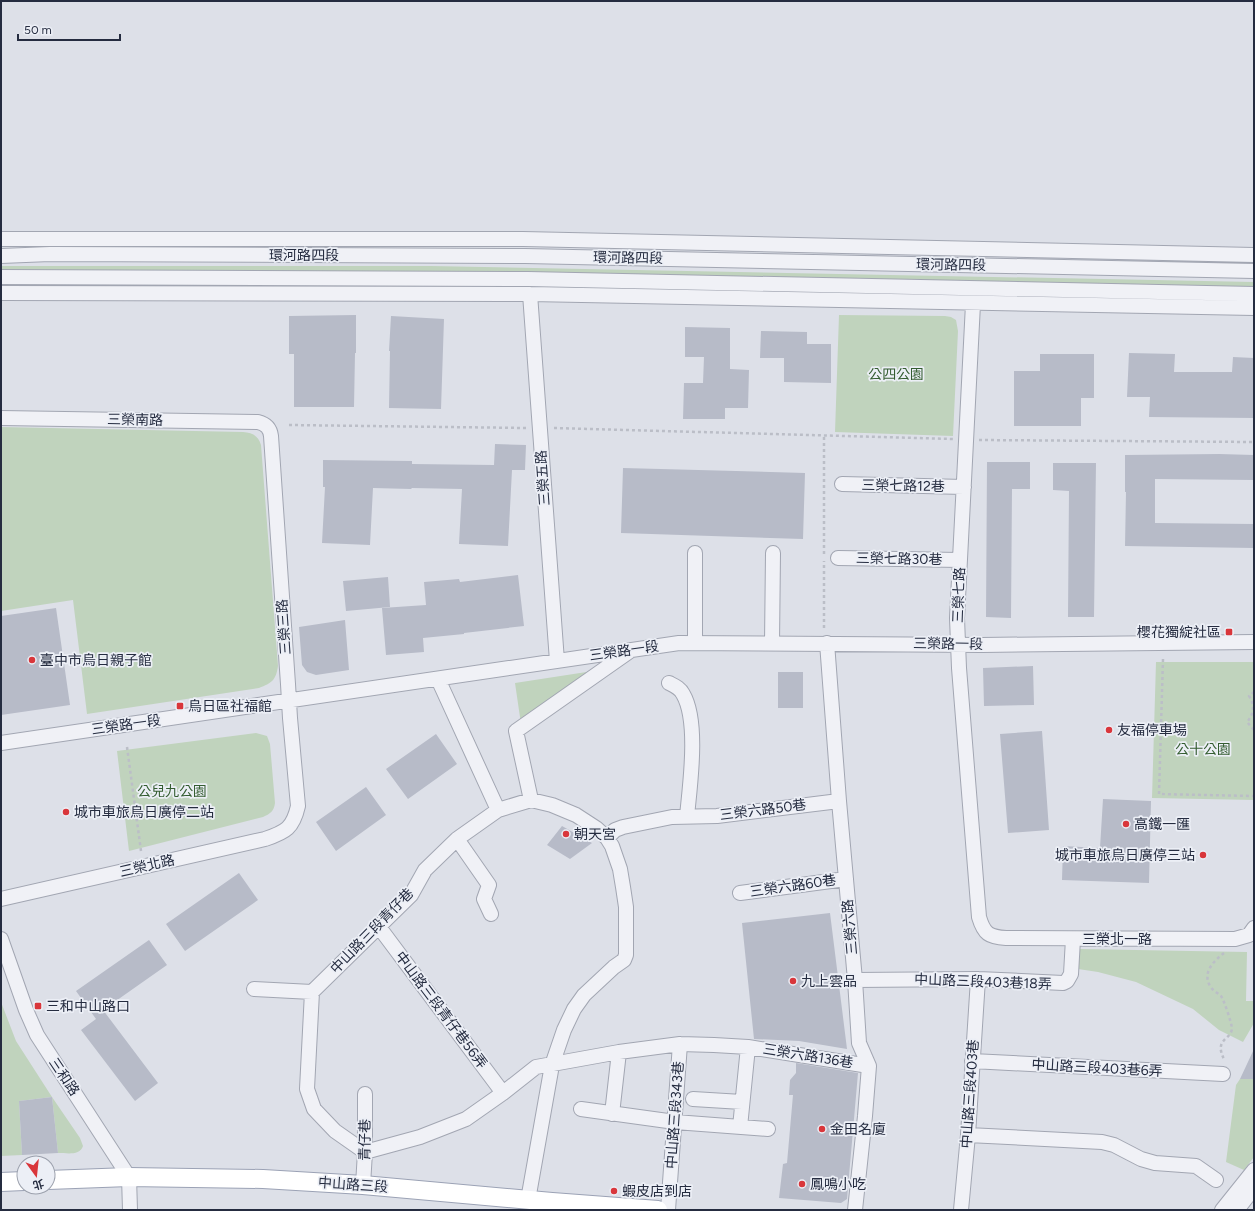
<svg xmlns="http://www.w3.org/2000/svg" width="1255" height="1211" viewBox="0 0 1255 1211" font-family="Figtree,'Noto Sans TC',sans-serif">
	<rect width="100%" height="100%" fill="#dde0e8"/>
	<path fill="#c0d3bd" d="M 1,266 L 431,266 L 1254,282 L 1254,288 L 1,271 Z
		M 839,315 L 945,316 L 951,317 L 956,320 L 958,331 L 953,436 L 835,432 Z
		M 1,427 L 243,432 C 252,433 258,435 261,445 L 278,666 C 276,680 272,683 259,688 L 87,714 L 73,600 L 1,611 Z
		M 1156,662 L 1254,662 L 1254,800 L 1152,798 Z
		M 593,671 L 521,724 L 515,683 Z
		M 256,733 L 267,736 L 270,744 L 275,803 C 274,811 270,814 263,817 L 129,851 L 117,751 Z
		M 1080,949 L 1247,952 L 1246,1001 L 1254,1001 L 1254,1023 L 1243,1042 L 1219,1030 L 1193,1009 L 1136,982 L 1098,972 L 1078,969 Z
		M 1,1002 L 16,1041 L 52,1097 L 80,1138 L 83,1146 C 80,1156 67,1153 58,1153 L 52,1097 L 19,1101 L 22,1155 L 1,1156 Z
		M 1240,1079 L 1254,1079 L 1254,1157 L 1244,1170 L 1226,1162 L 1236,1085 Z"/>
	<path fill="#b7bbc8" d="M 356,315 L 356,353 L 355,353 L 354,407 L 294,407 L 294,354 L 289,354 L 289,316 Z
		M 391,316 L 444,319 L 441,409 L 389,408 L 390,351 L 389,351 Z
		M 685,327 L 730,328 L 730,369 L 749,370 L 748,408 L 725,408 L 725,419 L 683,419 L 684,383 L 703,383 L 704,357 L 685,357 Z
		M 761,331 L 807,332 L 807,344 L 831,344 L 831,383 L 784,382 L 784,358 L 760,358 Z
		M 1129,353 L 1175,354 L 1174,372 L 1232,372 L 1233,357 L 1254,358 L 1254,418 L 1149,417 L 1150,397 L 1127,397 Z
		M 1040,354 L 1094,354 L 1094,398 L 1081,398 L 1081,426 L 1014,426 L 1014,371 L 1040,371 Z
		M 495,444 L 526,445 L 525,470 L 512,470 L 508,546 L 459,544 L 462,489 L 412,488 L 411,489 L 373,488 L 370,545 L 322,543 L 325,487 L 323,487 L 323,460 L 412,461 L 412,464 L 494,465 Z
		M 1219,454 L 1254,455 L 1254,480 L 1155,479 L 1155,523 L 1254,524 L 1254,548 L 1125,546 L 1126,492 L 1125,492 L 1125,455 Z
		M 987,462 L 1030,462 L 1030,489 L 1012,489 L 1011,618 L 986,617 Z
		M 1053,463 L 1096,463 L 1094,617 L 1068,617 L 1069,491 L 1053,490 Z
		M 623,468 L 805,473 L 803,539 L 621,533 Z
		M 518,575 L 524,626 L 464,633 L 464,634 L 423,638 L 424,652 L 386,655 L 382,608 L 426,605 L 424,582 L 459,579 L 460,582 Z
		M 388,577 L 390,607 L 346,611 L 343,581 Z
		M 56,608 L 70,705 L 1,715 L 1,616 Z
		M 345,620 L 349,670 L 316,675 L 307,672 L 302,665 L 299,627 Z
		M 1033,666 L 1034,705 L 984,706 L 983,668 Z
		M 778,672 L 803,672 L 803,708 L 778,708 Z
		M 1042,731 L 1049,830 L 1008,833 L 1000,734 Z
		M 436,734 L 457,764 L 408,799 L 386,769 Z
		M 366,787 L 386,815 L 336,851 L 316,822 Z
		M 1103,799 L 1151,801 L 1149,883 L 1062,880 L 1063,846 L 1100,848 Z
		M 562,826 L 592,843 L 570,859 L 547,845 Z
		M 239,873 L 258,900 L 185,951 L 166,924 Z
		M 830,913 L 847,1049 L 799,1041 L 754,1039 L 742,923 Z
		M 149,940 L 167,965 L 103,1010 L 158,1083 L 135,1101 L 81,1030 L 96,1019 L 76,991 Z
		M 1254,1049 L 1254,1079 L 1240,1079 Z
		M 796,1063 L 858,1073 L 847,1199 L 841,1203 L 779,1198 L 783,1164 L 787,1163 L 793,1095 L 789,1095 L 790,1080 L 796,1073 Z
		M 52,1097 L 58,1153 L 22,1155 L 19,1101 Z"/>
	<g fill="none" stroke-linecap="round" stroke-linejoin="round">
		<g stroke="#a2a6b2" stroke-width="16">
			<path id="minor" d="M 1,239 L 523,239 L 1254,255
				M 1,256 L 50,254 L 525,256 L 1254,271
				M 1,277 L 528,279 L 1254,294
				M 1,293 L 530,294 L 1254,308
				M 530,294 L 557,661
				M 973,304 L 957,618 L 959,668 L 979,917 C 984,934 989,937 1006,938 L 1235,939 L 1249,935 L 1254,928
				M 1,418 L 258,422 C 266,424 270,428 271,436 L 288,684 L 290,718 L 298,806 C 293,828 286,832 265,839 L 1,899
				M 842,484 L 964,487
				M 838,558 L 960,560
				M 695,642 L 695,553
				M 772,643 L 773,553
				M 827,643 L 839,801 L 855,980 L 859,1043 L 869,1066 L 865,1116 L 855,1210
				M 438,679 L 498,810
				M 669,683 C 675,686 680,688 683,694 C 699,721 690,785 687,816
				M 1,743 L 679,643 L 982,645 L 1254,642
				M 531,800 L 516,731 L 630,651
				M 607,838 L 615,830 L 623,827 L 672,817 L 717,816 L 839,801
				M 457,839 L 489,885 L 484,899 L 491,914
				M 740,893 L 846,879
				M 379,927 L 503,1093
				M 1,939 L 26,1010 L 37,1035 L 129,1177 L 130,1210
				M 855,980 L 978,979 L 1063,983 L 1067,981 L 1071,974 L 1073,939
				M 254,989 L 312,992
				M 972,1061 L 1223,1074
				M 693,1099 L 742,1102
				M 581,1109 L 675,1122 L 768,1129
				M 612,1114 L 619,1052
				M 740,1127 L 748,1047
				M 968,1135 L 1102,1142 L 1114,1145 L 1141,1159 L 1155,1163 L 1196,1166 L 1216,1180
				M 363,1185 L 365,1152 L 365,1094
				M 528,1200 L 552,1065 L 564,1030 L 574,1009 L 584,995 L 614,967 L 624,960 L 626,955 L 626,907 L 623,887 L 620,869 L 612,846 L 607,838 L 596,828 L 576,815 L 552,805 L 531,800 L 498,810 L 457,839 L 425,870 L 411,895 L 312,992 L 307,1089 L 314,1109 L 335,1131 L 365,1152 L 420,1137 L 466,1119 L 503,1093 L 536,1067 L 619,1052 L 680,1044 L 714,1045 L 748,1047 L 869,1066
				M 668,1210 L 680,1044
				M 961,1210 L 968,1135 L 978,979
				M 1222,1210 L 1254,1170
				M 1237,1210 L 1254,1188"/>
		</g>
		<g stroke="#9ba2b5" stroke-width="20">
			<path id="major" d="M 48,1180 L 129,1177 L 263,1179 L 363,1185 L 552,1202 L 658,1210
				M 1,1182 L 24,1181"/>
		</g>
		<path stroke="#bbbec7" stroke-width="2.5" stroke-dasharray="3 3" stroke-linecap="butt" d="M 289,425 L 526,428
			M 554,428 L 954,439
			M 979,440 L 1254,442
			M 824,554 L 824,435
			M 824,628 L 824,561
			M 1163,659 L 1159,794 L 1254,796
			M 1254,692 L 1249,696 C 1255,705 1254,714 1247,722 L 1254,730
			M 127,747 L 141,851
			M 1224,953 C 1214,961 1202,972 1210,986 C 1213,991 1218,993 1221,996 C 1224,1000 1232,1024 1232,1029 C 1230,1041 1213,1039 1225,1061"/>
		<use href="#minor" stroke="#f0f1f6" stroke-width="14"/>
		<use href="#major" stroke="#fff" stroke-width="18"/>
	</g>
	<g fill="#d9363b" stroke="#eceff6" stroke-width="1.5">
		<rect x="1225" y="628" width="8" height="8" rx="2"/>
		<circle cx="32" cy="660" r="4"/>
		<rect x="176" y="702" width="8" height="8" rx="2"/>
		<circle cx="1109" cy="730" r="4"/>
		<circle cx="66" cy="812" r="4"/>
		<circle cx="1126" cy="824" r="4"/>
		<circle cx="566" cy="834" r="4"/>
		<circle cx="1203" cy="855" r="4"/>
		<circle cx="793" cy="981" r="4"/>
		<rect x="34" y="1002" width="8" height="8" rx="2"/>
		<circle cx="822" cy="1129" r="4"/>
		<circle cx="802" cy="1184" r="4"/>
		<circle cx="614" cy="1191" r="4"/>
	</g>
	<g text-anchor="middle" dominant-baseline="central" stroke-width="3.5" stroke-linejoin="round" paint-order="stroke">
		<g font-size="14" fill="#252c40" stroke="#eceff6">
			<text x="304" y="255">環河路四段</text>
			<text transform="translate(628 258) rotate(1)">環河路四段</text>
			<text transform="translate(951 265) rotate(1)">環河路四段</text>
			<text transform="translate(135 420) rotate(1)">三榮南路</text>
			<text transform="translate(543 478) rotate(-94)">三榮五路</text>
			<text transform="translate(903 486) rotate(1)">三榮七路12巷</text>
			<text transform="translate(899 559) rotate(1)">三榮七路30巷</text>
			<text transform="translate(959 595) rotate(-88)">三榮七路</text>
			<text transform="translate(284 627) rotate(-94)">三榮三路</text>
			<text transform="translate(948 644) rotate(1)">三榮路一段</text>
			<text transform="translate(624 651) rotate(-8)">三榮路一段</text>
			<text transform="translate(126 725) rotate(-8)">三榮路一段</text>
			<text transform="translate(763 810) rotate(-7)">三榮六路50巷</text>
			<text transform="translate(147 866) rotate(-13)">三榮北路</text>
			<text transform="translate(793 886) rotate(-8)">三榮六路60巷</text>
			<text transform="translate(850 927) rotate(-95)">三榮六路</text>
			<text transform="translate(372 931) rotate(-46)">中山路三段青仔巷</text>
			<text x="1117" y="939">三榮北一路</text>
			<text transform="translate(983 982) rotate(2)">中山路三段403巷18弄</text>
			<text transform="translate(441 1010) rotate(53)">中山路三段青仔巷56弄</text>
			<text transform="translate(808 1056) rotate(9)">三榮六路136巷</text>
			<text transform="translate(1097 1068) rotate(3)">中山路三段403巷6弄</text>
			<text transform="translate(64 1077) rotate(56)">三和路</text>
			<text transform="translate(970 1094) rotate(-86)">中山路三段403巷</text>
			<text transform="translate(675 1115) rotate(-86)">中山路三段343巷</text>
			<text transform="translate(365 1140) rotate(-89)">青仔巷</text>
			<text transform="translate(353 1185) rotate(4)">中山路三段</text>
		</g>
		<g font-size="14" fill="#345d31" stroke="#eceff6">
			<text x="896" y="374">公四公園</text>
			<text x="1203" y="749">公十公園</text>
			<text x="172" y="791">公兒九公園</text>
		</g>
		<g font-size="14" fill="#252c40" stroke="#eceff6" text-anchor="start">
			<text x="1221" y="632" text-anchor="end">櫻花獨綻社區</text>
			<text x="40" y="660">臺中市烏日親子館</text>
			<text x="188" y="706">烏日區社福館</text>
			<text x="1117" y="730">友福停車場</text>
			<text x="74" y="812">城市車旅烏日廣停二站</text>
			<text x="1134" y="824">高鐵一匯</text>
			<text x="574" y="834">朝天宮</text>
			<text x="1195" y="855" text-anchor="end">城市車旅烏日廣停三站</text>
			<text x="801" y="981">九上雲品</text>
			<text x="46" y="1006">三和中山路口</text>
			<text x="830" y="1129">金田名廈</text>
			<text x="810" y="1184">鳳鳴小吃</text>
			<text x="622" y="1191">蝦皮店到店</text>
		</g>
	</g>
	<rect width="1255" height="1211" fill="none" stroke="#252c40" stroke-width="4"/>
	<g transform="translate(36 1175) rotate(165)"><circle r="19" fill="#eceff6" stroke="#9ca1ad"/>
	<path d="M0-3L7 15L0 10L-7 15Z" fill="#d9363b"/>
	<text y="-6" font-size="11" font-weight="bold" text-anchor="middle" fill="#252c40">北</text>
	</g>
	<path d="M18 34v6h102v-6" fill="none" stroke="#252c40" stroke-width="2"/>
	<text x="24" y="34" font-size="12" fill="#252c40" stroke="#eceff6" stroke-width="3" paint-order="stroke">50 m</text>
</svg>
